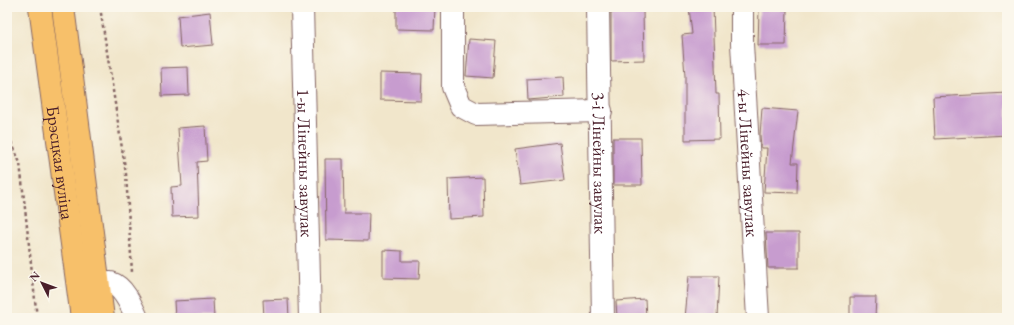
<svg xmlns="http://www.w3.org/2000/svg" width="1014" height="325" viewBox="0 0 1014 325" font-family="'EB Garamond',serif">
	<rect width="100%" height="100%" fill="#fbf7ec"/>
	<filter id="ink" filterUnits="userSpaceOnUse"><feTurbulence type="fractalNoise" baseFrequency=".025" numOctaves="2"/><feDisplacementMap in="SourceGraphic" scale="8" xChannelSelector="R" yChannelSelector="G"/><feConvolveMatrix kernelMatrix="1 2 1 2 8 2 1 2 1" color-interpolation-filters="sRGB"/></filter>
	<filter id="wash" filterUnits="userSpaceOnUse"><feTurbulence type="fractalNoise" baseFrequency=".012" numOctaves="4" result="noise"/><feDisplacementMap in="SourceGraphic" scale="16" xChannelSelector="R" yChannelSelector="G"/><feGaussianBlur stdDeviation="0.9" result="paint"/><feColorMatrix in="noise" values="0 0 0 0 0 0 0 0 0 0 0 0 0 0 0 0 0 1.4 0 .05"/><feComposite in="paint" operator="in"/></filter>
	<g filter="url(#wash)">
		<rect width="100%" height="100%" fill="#f1e6cb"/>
		<g id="blocks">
			<path fill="#c79ccf" d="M 396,7 L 435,7 L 434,30 L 396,29 Z
				M 689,7 L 713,7 L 716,94 L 719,94 L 720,139 L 685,140 L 685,76 L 682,35 L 692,34 Z
				M 759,9 L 787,10 L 786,45 L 758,45 Z
				M 643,11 L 644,60 L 611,61 L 611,12 Z
				M 210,12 L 213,45 L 180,48 L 178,16 Z
				M 469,39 L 496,41 L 493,78 L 466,76 Z
				M 188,67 L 189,95 L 162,96 L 161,68 Z
				M 380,73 L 422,74 L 421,101 L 380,100 Z
				M 563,77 L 564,97 L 528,100 L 527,79 Z
				M 1007,93 L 1007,135 L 935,139 L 933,97 Z
				M 762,108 L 798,111 L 792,163 L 798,163 L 797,193 L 764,192 L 767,148 L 761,148 L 760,135 Z
				M 205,126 L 207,161 L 197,162 L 199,216 L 172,217 L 171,187 L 182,186 L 178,128 Z
				M 613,138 L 641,138 L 642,185 L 613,185 Z
				M 560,143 L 565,180 L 520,185 L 515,149 Z
				M 325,159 L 343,159 L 344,213 L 369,213 L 368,241 L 326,240 Z
				M 483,177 L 484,217 L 449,219 L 448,179 Z
				M 766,233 L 799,233 L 799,268 L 768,268 Z
				M 383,250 L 402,251 L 402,261 L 420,261 L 419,279 L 383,278 Z
				M 689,276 L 719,276 L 717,318 L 685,318 Z
				M 850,297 L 876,297 L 875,318 L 850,318 Z
				M 213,299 L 214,318 L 175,318 L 174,301 Z
				M 288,299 L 289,318 L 264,318 L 263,300 Z
				M 645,299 L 646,318 L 617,318 L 616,301 Z"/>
		</g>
	</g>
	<g filter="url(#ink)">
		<use href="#blocks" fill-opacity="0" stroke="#846563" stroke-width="1"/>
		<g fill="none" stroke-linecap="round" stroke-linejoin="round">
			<g stroke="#846563" stroke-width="24">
				<g id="minor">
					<path id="s1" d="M 302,7 L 310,318"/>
					<path d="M 453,7 L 453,87 L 461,106 L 476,114 L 601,111"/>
					<path id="s2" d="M 598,7 L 603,318"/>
					<path id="s3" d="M 742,7 L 742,44 L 758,318"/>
					<path d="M 80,286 L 111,283 C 124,287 132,307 137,318"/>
				</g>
			</g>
			<g stroke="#846563" stroke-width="24">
				<g id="major">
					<path id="s4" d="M 40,7 L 82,318"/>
					<path d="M 63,7 L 103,318"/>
				</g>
			</g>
			<path stroke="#846563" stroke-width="2.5" stroke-dasharray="3 3" stroke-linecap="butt" d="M 100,7 L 126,174 L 132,272
				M 7,131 L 20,163 L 37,318"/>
			<use href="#minor" stroke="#fff" stroke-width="22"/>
			<use href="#major" stroke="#f7c06b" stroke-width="22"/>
		</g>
	</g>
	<g text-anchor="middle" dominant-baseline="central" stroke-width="3" stroke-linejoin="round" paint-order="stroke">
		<g font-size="18" fill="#4a1f2b" stroke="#fbf7ec">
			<text stroke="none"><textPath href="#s4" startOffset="157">Брэсцкая вуліца</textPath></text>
			<text stroke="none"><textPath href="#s1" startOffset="156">1-ы Лінейны завулак</textPath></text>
			<text stroke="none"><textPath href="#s2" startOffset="156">3-і Лінейны завулак</textPath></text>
			<text stroke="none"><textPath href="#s3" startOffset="156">4-ы Лінейны завулак</textPath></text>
		</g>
	</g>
	<rect width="1014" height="325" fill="none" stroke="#fbf7ec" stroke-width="24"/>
	<g transform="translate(42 283) rotate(312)" stroke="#fbf7ec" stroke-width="3" paint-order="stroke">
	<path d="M0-3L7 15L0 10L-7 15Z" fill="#4a1f2b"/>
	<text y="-6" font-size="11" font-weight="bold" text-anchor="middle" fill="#4a1f2b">N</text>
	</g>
</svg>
